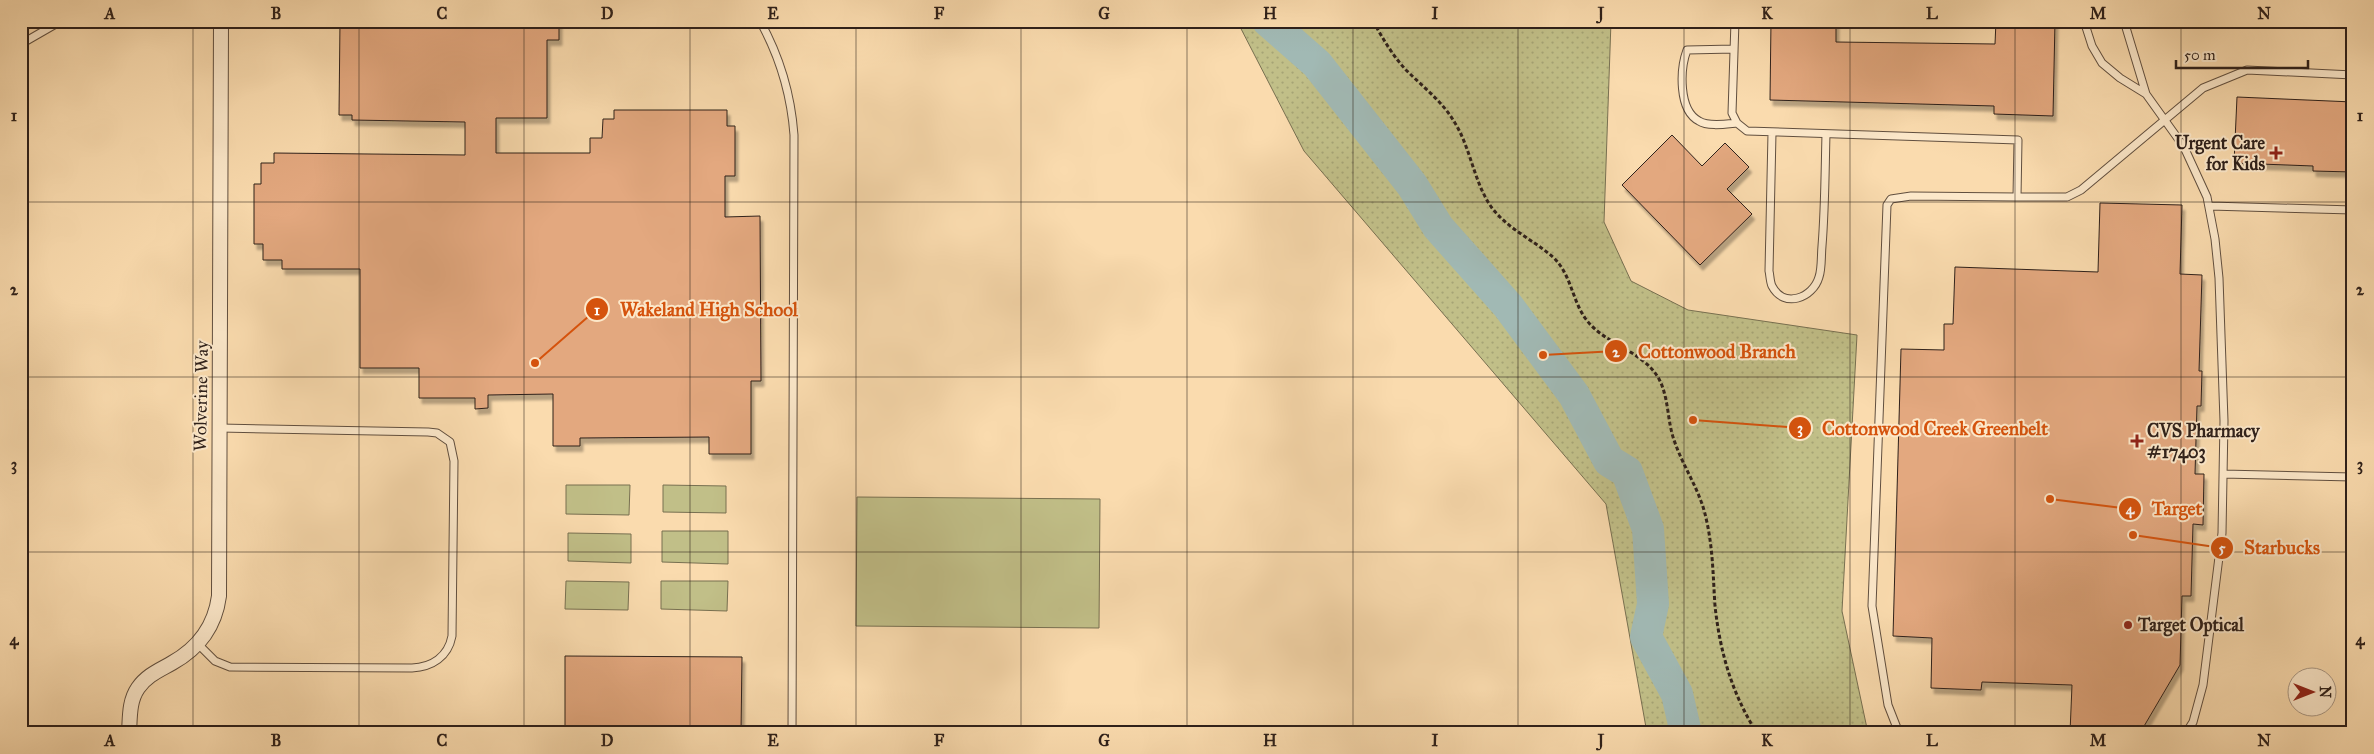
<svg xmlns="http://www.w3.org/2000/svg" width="2374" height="754" viewBox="0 0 2374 754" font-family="'IM FELL Great Primer',serif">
	<defs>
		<pattern id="park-dots" width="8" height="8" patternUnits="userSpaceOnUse" patternTransform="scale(1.25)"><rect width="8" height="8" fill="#c1bf88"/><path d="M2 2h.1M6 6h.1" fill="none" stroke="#a6a475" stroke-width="1.8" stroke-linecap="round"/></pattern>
		<filter id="shadow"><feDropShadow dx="3" dy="5.5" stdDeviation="1" flood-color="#0004"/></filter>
	</defs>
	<rect width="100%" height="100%" fill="#fadbae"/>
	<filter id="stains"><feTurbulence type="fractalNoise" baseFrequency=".004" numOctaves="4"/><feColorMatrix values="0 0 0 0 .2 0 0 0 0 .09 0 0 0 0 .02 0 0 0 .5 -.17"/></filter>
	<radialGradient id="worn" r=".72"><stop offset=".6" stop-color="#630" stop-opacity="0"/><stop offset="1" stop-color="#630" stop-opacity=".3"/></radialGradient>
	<path fill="url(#park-dots)" stroke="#787051" d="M 1237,21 L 1611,21 L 1604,222 L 1631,281 L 1688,310 L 1857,335 L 1842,611 L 1868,733 L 1647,733 L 1606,504 L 1304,151 Z"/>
	<path fill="#c1bf88" stroke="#787051" d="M 566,485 L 630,485 L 629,515 L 566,514 Z
		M 663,485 L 726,486 L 726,513 L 663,512 Z
		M 857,497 L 1100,499 L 1099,628 L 856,626 Z
		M 662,531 L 728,531 L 728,564 L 662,562 Z
		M 568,533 L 631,534 L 631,563 L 568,561 Z
		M 566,581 L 629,582 L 628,610 L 565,609 Z
		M 661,581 L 728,581 L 727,611 L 661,609 Z
		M 314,729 L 411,732 L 412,733 L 289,733 Z"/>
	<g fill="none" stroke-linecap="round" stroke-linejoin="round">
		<path stroke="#a1b9b4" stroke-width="32" d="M 1268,21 L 1317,64 L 1412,185 L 1438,227 L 1508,306 L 1574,395 L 1609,461 L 1627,472 L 1648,529 L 1653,604 L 1646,637 L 1677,694 L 1686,733"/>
	</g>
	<path fill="#e3a87f" stroke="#2e201a" filter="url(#shadow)" d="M 340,21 L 559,21 L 559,40 L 547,40 L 547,118 L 496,118 L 496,153 L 590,153 L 590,138 L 602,138 L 603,119 L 614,119 L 614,110 L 727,110 L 727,126 L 735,126 L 735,176 L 725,176 L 725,217 L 760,216 L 761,381 L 751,381 L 751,454 L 709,454 L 709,437 L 580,438 L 580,446 L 553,446 L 553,394 L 488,395 L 488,408 L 475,409 L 475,398 L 419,398 L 419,368 L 360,368 L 360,269 L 282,269 L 282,260 L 263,260 L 263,244 L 254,244 L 254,184 L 261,184 L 261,163 L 274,163 L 274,153 L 465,155 L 465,122 L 352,120 L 352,115 L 339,115 Z
		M 1771,21 L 1836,21 L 1836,42 L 1995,44 L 1996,21 L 2055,21 L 2053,116 L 1994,114 L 1994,106 L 1770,100 Z
		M 2237,97 L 2353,102 L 2353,172 L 2313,171 L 2313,166 L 2234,163 Z
		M 1672,135 L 1702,166 L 1725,143 L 1749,167 L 1727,189 L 1752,214 L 1700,265 L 1622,185 Z
		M 2100,203 L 2182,205 L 2180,274 L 2202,275 L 2199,371 L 2202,371 L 2201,406 L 2197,406 L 2195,474 L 2204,474 L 2203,525 L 2193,524 L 2191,596 L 2182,596 L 2180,665 L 2140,733 L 2070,733 L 2072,685 L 1982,682 L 1981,690 L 1931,688 L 1932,638 L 1893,636 L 1901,349 L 1944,350 L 1944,324 L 1953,324 L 1955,267 L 2098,272 Z
		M 565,656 L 742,657 L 741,733 L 565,733 Z"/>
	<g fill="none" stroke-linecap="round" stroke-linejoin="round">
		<g stroke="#614f3f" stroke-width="9">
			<path id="service" d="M 760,21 C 780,57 791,94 794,135 L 792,733
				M 1735,21 L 1732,113 L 1737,123 L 1747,131 L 2018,140 L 2017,197 L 2067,197 L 2081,190 L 2203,88 L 2247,70 L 2353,75
				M 2084,21 L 2092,46 L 2102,63 L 2120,78 L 2146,94 L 2184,147 L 2207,197 L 2215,239 L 2219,278 L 2224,421 L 2222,533 L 2203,685 L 2193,722 L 2186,733
				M 2124,21 L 2146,94
				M 21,44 L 61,21
				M 1734,49 L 1687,50 C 1680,69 1678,110 1699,121 C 1708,127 1726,124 1737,123
				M 1772,133 L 1769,271 C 1770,275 1770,282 1772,286 C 1784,309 1813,298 1819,277 C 1822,268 1821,256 1822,246 C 1825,209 1825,172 1826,134
				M 2210,206 L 2353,210
				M 2223,474 L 2353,477
				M 198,644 L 215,661 L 230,667 L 412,668 C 432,667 448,657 452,636 L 454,461 L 450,442 L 437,433 L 428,432 L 220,428
				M 1899,733 L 1888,705 L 1872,606 L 1887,205 L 1891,199 L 1911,196 L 2017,197"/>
		</g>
		<g stroke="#614f3f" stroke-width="16">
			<path id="minor" d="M 129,733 C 130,717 129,701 138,688 C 147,675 160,670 172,663 C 199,648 215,626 219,596 L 221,21"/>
		</g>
		<path stroke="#2e201a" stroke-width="3" stroke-dasharray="4 2.5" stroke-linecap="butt" d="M 1373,21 C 1383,39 1393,56 1406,70 C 1423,87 1443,102 1455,123 C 1471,149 1474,183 1492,208 C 1509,230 1534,240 1554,258 C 1571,275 1572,299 1585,318 C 1604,345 1643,350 1659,379 C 1669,398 1667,420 1674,440 C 1683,467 1700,490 1706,518 C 1713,548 1713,576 1715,606 C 1720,652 1732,694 1757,733"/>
		<use href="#service" stroke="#fce8ca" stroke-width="7"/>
		<use href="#minor" stroke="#fce8ca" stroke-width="14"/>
	</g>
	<path fill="none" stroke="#2e201a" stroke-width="1" stroke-opacity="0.55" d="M 193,21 L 193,733M 359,21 L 359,733M 524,21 L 524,733M 690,21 L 690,733M 856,21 L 856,733M 1021,21 L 1021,733M 1187,21 L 1187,733M 1353,21 L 1353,733M 1518,21 L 1518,733M 1684,21 L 1684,733M 1850,21 L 1850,733M 2015,21 L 2015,733M 2181,21 L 2181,733M 21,202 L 2353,202M 21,377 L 2353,377M 21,552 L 2353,552"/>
	<g fill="#8f2418" stroke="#fce8ca" stroke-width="2">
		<path d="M2273.5 145.5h5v5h5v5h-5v5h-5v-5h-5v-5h5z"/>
		<path d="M2134.5 433.5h5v5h5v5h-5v5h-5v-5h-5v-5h5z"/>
		<circle cx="2128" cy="625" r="5"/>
	</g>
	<g text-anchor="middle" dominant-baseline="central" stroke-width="4" stroke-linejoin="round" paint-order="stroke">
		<g font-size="18" font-weight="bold" fill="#2e201a" stroke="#fce8ca" text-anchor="start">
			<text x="2265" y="143" text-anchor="end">Urgent Care<tspan x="2265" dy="21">for Kids</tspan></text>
			<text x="2147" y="431">CVS Pharmacy<tspan x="2147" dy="21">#17403</tspan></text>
			<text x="2138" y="625">Target Optical</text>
		</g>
		<g font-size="18" fill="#2e201a" stroke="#fce8ca">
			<text transform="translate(201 396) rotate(-89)">Wolverine Way</text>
		</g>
	</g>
	<path fill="none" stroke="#d5530d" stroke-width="2" d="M535 363L597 309M1543 355L1616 351M1693 420L1800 428M2050 499L2130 509M2133 535L2222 548"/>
	<g fill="#d5530d" stroke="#fce8ca" stroke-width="2">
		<circle cx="535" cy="363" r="5"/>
		<circle cx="1543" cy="355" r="5"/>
		<circle cx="1693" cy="420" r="5"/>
		<circle cx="2050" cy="499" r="5"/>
		<circle cx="2133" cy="535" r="5"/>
		<circle cx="597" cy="309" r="12"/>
		<circle cx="1616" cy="351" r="12"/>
		<circle cx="1800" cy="428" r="12"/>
		<circle cx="2130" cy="509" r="12"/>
		<circle cx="2222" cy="548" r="12"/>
	</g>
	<g font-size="15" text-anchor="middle" font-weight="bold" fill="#fff">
		<text x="597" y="315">1</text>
		<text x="1616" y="357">2</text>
		<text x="1800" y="433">3</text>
		<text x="2130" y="514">4</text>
		<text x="2222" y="553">5</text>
	</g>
	<g font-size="19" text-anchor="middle" font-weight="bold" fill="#d5530d" stroke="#fce8ca" stroke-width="4" stroke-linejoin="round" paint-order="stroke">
		<text x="709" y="316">Wakeland High School</text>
		<text x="1717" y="358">Cottonwood Branch</text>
		<text x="1935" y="435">Cottonwood Creek Greenbelt</text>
		<text x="2177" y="515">Target</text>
		<text x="2282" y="554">Starbucks</text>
	</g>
	<rect width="2374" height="754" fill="none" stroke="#fadbae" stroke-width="55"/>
	<g transform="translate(2312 692) rotate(90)"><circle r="24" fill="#fce8ca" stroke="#aa9884"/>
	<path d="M0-4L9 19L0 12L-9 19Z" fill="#8f2418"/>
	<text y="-8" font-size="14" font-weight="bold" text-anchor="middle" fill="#2e201a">N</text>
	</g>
	<path d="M2176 60v8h132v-8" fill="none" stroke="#2e201a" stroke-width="2.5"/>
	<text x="2184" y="60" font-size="15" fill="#2e201a" stroke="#fce8ca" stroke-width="4" paint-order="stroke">50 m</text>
	<rect x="28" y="28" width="2318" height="698" fill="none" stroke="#2e201a" stroke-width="2"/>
	<g font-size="16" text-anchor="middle" font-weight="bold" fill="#2e201a">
		<text x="110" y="19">A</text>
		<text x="276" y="19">B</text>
		<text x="442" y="19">C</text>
		<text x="607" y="19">D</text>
		<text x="773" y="19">E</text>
		<text x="939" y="19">F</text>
		<text x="1104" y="19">G</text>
		<text x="1270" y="19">H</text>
		<text x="1435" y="19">I</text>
		<text x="1601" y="19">J</text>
		<text x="1767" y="19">K</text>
		<text x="1932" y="19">L</text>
		<text x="2098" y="19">M</text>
		<text x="2264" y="19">N</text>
		<text x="14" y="121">1</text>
		<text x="2360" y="121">1</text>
		<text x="14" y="295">2</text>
		<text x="2360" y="295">2</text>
		<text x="14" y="470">3</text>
		<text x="2360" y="470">3</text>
		<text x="14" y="645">4</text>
		<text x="2360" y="645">4</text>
		<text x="110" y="746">A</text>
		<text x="276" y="746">B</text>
		<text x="442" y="746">C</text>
		<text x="607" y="746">D</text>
		<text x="773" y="746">E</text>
		<text x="939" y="746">F</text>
		<text x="1104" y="746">G</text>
		<text x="1270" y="746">H</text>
		<text x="1435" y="746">I</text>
		<text x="1601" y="746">J</text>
		<text x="1767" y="746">K</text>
		<text x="1932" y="746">L</text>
		<text x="2098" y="746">M</text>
		<text x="2264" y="746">N</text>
	</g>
	<rect width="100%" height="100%" filter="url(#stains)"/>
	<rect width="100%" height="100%" fill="url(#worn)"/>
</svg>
